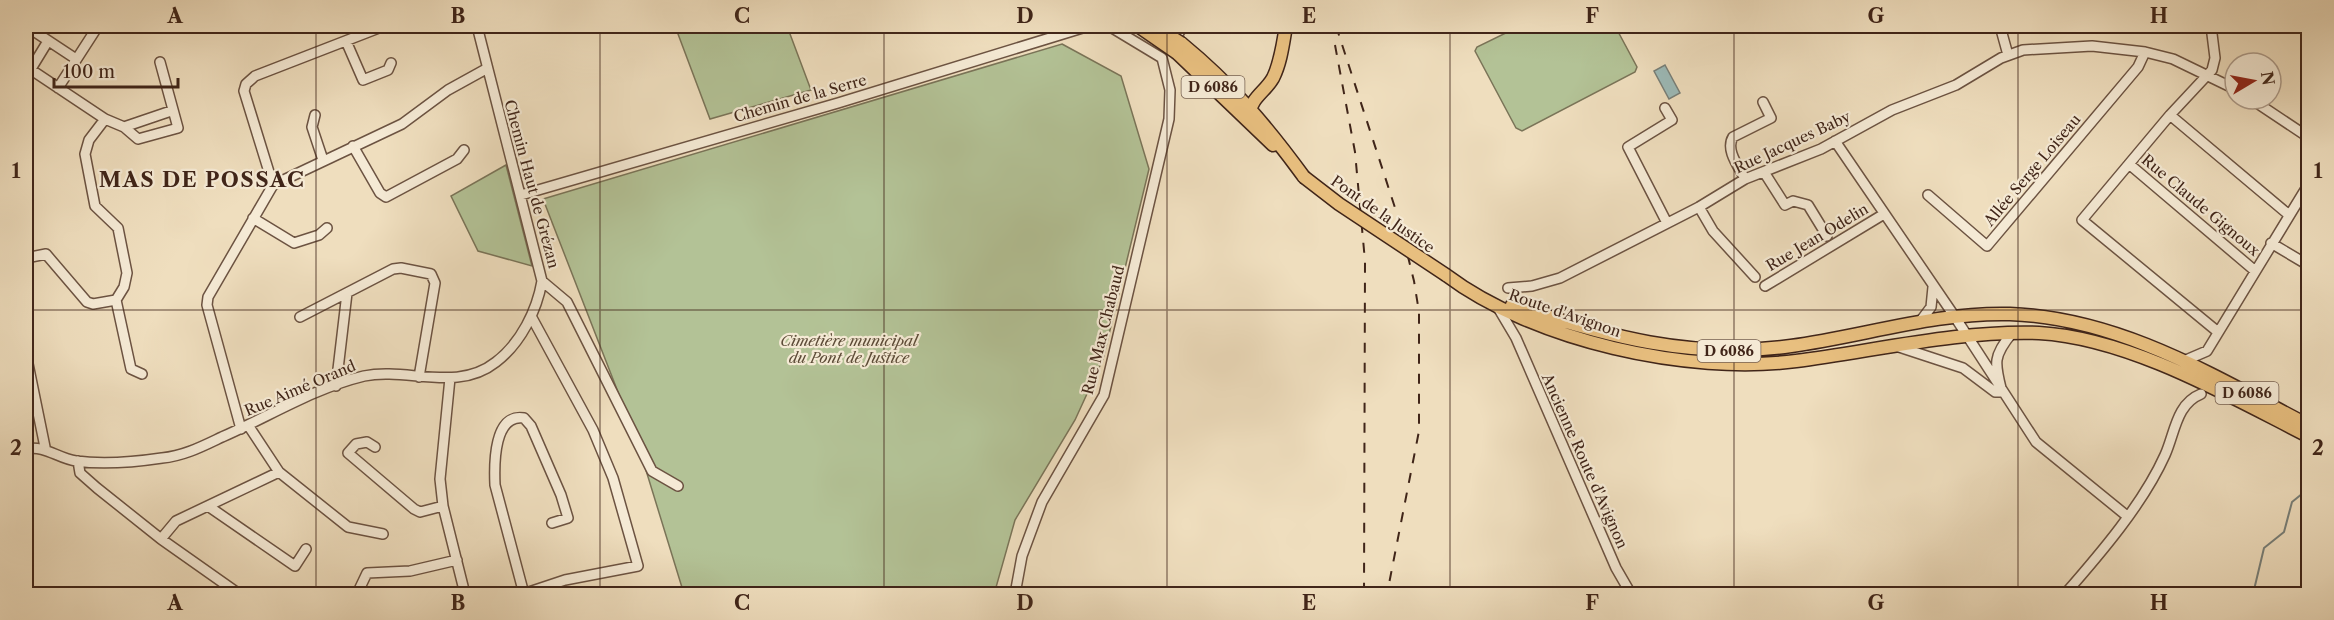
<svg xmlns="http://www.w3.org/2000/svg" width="2334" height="620" viewBox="0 0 2334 620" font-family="'Libre Caslon Text',serif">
	<rect width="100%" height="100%" fill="#efdebe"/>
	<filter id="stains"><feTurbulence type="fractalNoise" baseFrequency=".00333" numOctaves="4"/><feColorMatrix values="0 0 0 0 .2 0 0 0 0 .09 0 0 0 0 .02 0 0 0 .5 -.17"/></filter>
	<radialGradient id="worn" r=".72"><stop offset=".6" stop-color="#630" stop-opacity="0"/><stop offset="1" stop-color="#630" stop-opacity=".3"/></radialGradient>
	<path fill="#b3c296" stroke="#7a7458" stroke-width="1.5" d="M 675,26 L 787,26 L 811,90 L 710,119 Z
		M 1520,26 L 1615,26 L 1637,67 L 1635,72 L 1522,131 L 1516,128 L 1475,51 L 1477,47 Z
		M 1062,44 L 1121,76 L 1149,169 L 1103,359 L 1075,420 L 1015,520 L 995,591 L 984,594 L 684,594 L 637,441 L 543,199 Z
		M 506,165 L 532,266 L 478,251 L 451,196 Z"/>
	<path fill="#9cbbb9" stroke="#777f79" stroke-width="1.5" d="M 1665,65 L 1680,93 L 1669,99 L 1654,71 Z"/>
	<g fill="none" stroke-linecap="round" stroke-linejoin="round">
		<path stroke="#777f79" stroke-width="2" d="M 644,594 L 656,592 L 672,594
			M 2140,594 L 2249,594
			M 2253,594 L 2264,548 L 2284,532 L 2292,502 L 2308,489"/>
		<g stroke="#6c5342" stroke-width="12">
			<path id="minor" d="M 26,26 L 76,59
				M 1109,26 L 1162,58
				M 2000,26 L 2008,55
				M 2211,26 L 2215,58 L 2212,70 L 2170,115 L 2082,220 L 2218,332
				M 346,41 L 363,80 L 388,70 L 391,63
				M 1172,44 L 1183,26
				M 30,69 L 105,119 L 124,127 L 138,139 L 178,128 L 160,62
				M 26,77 L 48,41
				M 58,88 L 98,26
				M 2251,99 L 2308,137
				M 1665,108 L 1672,120 L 1628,147 L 1667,223
				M 315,115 L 312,127 L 323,160
				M 2170,115 L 2289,215
				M 124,127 L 171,111
				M 1835,141 L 1955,317 L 2036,442 L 2127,516
				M 353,146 L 380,193 L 386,197 L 457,159 L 464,150
				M 2129,164 L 2254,270
				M 1764,172 L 1785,205 L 1793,201 L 1808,205 L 1827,236
				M 1745,179 C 1739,167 1725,150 1733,137 L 1771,118 L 1763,102
				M 273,185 L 244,91 L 246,84 L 255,76 L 384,26
				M 521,195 L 838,103 L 1089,26
				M 1928,195 L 1987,246 L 2138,67 L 2145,52
				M 1699,207 L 1713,231 L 1755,277
				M 253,218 L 294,243 L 319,235 L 327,228
				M 2271,243 L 2308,265
				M 26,258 L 46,254 L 87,302 L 93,304 L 116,300 L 124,287 L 127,273 L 118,228 L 95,206 L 85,154 L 89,140 L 105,119
				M 542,281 L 567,302 L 652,471 L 678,486
				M 1765,286 L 1884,214
				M 1508,288 L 1532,286 L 1560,278 L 1699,207 L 1745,179 L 1821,149 L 1892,110 L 1956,85 L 2001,58 L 2023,50 L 2092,46 L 2145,52 L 2173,59 L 2235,89
				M 116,300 L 131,369 L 142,374
				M 1497,306 L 1516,338 L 1616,568 L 1631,594
				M 300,317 L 393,269 L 401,268 L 431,274 L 435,283 L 419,377
				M 1919,323 L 1931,307 L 1933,287
				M 1899,347 L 1963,368 L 1995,392 L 2002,392 C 1995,364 1992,357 2012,333
				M 26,354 L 45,447
				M 2186,360 L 2207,351 L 2308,185
				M 450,378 L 440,479 L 443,506 L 465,594
				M 336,386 L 347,293
				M 248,425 L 279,472 L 348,527 L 383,534
				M 241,429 L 207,305 L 208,297 L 273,185 L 402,124 L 448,90 L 486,69
				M 375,447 L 367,442 L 356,444 L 348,453 L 414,509 L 420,512 L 443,506
				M 26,449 C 45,445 57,458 76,461 C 104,465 135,462 162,458 C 184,456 203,446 222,437 C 268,417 314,388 364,376 C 407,367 457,393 496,362 C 521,343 537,310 542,281 L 477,26
				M 78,461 L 80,473 L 97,488 L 161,539 L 239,594
				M 208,506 L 295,566 L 306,549
				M 161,539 L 176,521 L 279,472
				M 357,594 L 367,573 L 410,571 L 457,560
				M 523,594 L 565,580 L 638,566 L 613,478 L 593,430 L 531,316
				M 524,594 L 495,485 C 494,463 494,413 524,418 L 531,426 L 561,495 L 568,518 L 552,523
				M 1015,594 L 1022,556 L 1042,502 L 1104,395 L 1169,119 L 1170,90 L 1162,58
				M 2065,594 C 2100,554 2143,504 2165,455 C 2175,433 2176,404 2201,394"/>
		</g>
		<g stroke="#402519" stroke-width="15">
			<path id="major" d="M 1181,43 C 1232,85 1266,125 1304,177
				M 1177,53 L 1273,145
				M 1249,114 C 1252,97 1265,92 1273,78 C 1281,62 1283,43 1286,26
				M 1446,275 C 1534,341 1688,375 1796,361 C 1874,351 1960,330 2039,333 C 2129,338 2229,396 2308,436
				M 1512,305 C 1606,336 1692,360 1791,346 C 1864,336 1936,312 2010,314 C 2120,318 2214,376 2308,425"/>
		</g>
		<use href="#minor" stroke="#f5ead5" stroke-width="9"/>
		<use href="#major" stroke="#e8bf7f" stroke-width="12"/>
		<path stroke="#402519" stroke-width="2" stroke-dasharray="10 10" stroke-linecap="butt" d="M 1336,26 L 1399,220 L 1414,281 L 1419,312 L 1419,431 L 1387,594
			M 1335,45 L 1355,152 L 1365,261 L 1364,594"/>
		<g stroke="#402519" stroke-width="15" stroke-linecap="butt">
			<path id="major-bridge" d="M 1138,26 L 1177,53
				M 1154,26 L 1181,43
				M 1304,177 L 1339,204 L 1446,275"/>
		</g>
		<use href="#major-bridge" stroke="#e8bf7f" stroke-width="12"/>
	</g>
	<path fill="none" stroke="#402519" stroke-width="1.5" stroke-opacity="0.55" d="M 316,26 L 316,594M 600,26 L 600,594M 884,26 L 884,594M 1167,26 L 1167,594M 1450,26 L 1450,594M 1734,26 L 1734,594M 2018,26 L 2018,594M 26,310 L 2308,310"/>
	<g text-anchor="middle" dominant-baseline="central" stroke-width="4.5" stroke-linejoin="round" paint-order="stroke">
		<g fill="#f5ead5" stroke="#766051" stroke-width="1.5">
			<rect x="1181.5" y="76" width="63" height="22" rx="4.5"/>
			<rect x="1697.5" y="340" width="63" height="22" rx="4.5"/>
			<rect x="2215.5" y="382" width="63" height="22" rx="4.5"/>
		</g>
		<g font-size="14" font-weight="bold" fill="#402519">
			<text x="1213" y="87">D 6086</text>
			<text x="1729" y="351">D 6086</text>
			<text x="2247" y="393">D 6086</text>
		</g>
		<g font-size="15" fill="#402519" stroke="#f5ead5">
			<text transform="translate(800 98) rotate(-16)">Chemin de la Serre</text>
			<text transform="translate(1792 142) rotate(-25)">Rue Jacques Baby</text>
			<text transform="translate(2032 170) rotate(-50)">Allée Serge Loiseau</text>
			<text transform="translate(532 184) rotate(75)">Chemin Haut de Grézan</text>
			<text transform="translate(2201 205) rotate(40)">Rue Claude Gignoux</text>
			<text transform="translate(1383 214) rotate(35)">Pont de la Justice</text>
			<text transform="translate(1817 237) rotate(-31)">Rue Jean Odelin</text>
			<text transform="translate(1565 313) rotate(19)">Route d'Avignon</text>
			<text transform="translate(1103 330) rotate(-76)">Rue Max Chabaud</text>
			<text transform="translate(300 388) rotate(-23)">Rue Aimé Orand</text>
			<text transform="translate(1585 461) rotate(66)">Ancienne Route d'Avignon</text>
		</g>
		<g font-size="15" font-style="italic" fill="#5d4c38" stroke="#f5ead5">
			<text x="849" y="340">Cimetière municipal<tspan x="849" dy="17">du Pont de Justice</tspan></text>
		</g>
		<g font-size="21" font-weight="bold" letter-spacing="1.5" fill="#402519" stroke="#f5ead5">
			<text x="202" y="179">MAS DE POSSAC</text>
		</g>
	</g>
	<rect width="2334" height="620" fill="none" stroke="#efdebe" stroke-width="66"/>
	<g transform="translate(2253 81) rotate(80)"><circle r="28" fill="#f5ead5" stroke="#ad9b8a" stroke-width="1.5"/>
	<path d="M0-4.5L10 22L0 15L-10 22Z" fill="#8f2418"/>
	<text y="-9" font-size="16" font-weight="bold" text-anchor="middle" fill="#402519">N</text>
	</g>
	<path d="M54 78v9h124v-9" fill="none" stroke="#402519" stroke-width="3"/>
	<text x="63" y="78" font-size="18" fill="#402519" stroke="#f5ead5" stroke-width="4.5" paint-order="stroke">100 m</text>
	<rect x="33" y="33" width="2268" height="554" fill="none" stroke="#402519" stroke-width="2"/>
	<g font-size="20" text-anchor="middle" font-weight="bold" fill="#402519">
		<text x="175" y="23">A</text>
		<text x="458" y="23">B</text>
		<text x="742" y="23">C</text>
		<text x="1025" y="23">D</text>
		<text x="1309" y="23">E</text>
		<text x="1592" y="23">F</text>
		<text x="1876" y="23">G</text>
		<text x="2159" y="23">H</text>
		<text x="16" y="178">1</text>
		<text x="2318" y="178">1</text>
		<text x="16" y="455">2</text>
		<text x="2318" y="455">2</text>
		<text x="175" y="610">A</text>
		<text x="458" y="610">B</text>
		<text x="742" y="610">C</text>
		<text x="1025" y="610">D</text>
		<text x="1309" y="610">E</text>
		<text x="1592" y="610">F</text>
		<text x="1876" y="610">G</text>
		<text x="2159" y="610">H</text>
	</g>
	<rect width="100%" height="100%" filter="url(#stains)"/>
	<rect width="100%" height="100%" fill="url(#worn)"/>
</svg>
